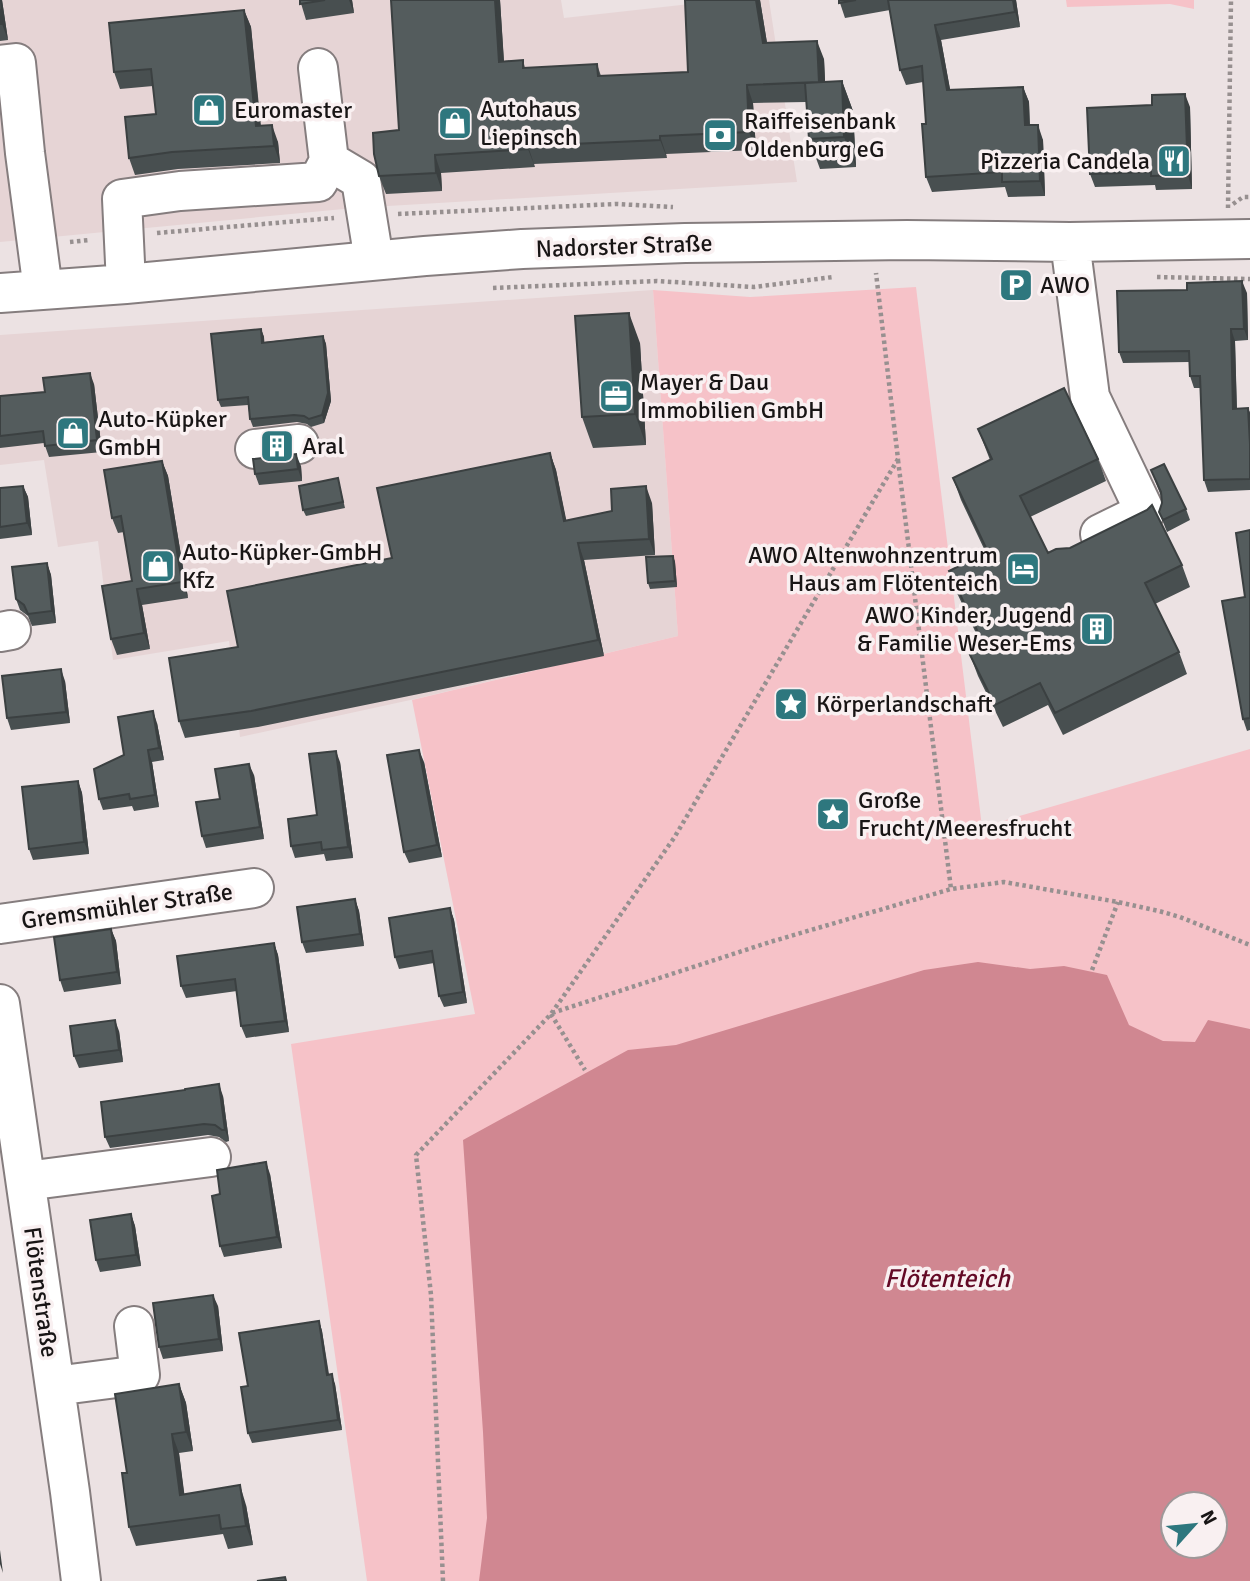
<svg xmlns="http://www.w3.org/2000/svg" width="1250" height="1581" viewBox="0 0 1250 1581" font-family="Signika,sans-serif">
	<rect width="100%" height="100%" fill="#ece2e3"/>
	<path fill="#e6d4d5" d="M 0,0 L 561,0 L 564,18 L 726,0 L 769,0 L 797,182 L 354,208 L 0,242 Z
		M 653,290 L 678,636 L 415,699 L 240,737 L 229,641 L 113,660 L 98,541 L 58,547 L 44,460 L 0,465 L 0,335 Z"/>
	<path fill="#f6c2c8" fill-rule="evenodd" d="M 1066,0 L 1194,0 L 1194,9 L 1170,4 L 1067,7 Z
		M 916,287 L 982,827 L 1250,749 L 1250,1581 L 367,1581 L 291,1044 L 475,1014 L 412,700 L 678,636 L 653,290 L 750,297 ZM 1173,1504 L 1215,1504 L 1215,1546 L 1173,1546 Z"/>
	<path fill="#d08791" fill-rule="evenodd" d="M 978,962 L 1030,969 L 1064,966 L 1107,975 L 1129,1025 L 1163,1041 L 1195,1042 L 1208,1020 L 1250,1029 L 1250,1581 L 479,1581 L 487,1518 L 483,1432 L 463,1140 L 628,1050 L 676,1045 L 924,970 ZM 1173,1504 L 1215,1504 L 1215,1546 L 1173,1546 Z"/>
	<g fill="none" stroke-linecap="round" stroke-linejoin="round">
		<g stroke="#857d7e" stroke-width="42">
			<path id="minor" d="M 0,65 L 16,63 L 25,153 L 43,290
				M 318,68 L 329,161 L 361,180 L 374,260
				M 1070,242 L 1090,397 L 1145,512 L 1100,534
				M 126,284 L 122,199 L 180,191 L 318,182 L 329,161
				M 0,293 L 126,284 L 425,256 L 522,249 L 685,243 L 907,240 L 1070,242 L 1250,239
				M 255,449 L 299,444
				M 0,632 L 11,630
				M 0,924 L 254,888
				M 0,1004 L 70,1492 L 81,1581
				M 26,1181 L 211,1157
				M 55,1386 L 140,1375 L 134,1326"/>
		</g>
		<path stroke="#979090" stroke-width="4.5" stroke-dasharray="3.5 3.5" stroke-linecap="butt" d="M 1233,204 L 1243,197 L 1250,197
			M 1228,208 L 1231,0
			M 398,214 L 616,204 L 673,207
			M 157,233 L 334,218
			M 70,242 L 89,240
			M 1157,277 L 1250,279
			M 493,288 L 657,281 L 754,287 L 833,277
			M 898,460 L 951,889
			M 1092,970 L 1118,902
			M 552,1013 L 770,942 L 951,889 L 1004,882 L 1118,902 L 1159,911 L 1180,917 L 1250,945
			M 551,1014 L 585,1070
			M 443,1581 L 431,1295 L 416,1155 L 551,1014 L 674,838 L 898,459 L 876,273"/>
		<use href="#minor" stroke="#fff" stroke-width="38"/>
	</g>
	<path fill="#484f50" d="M 0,0 L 2,0 L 8,40 L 0,41 Z
		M 300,0 L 352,0 L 354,13 L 306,20 Z
		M 500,0 L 504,61 L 523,60 L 525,68 L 597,64 L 601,76 L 688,72 L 685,0 L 760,0 L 767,43 L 824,59 L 825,82 L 842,81 L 853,111 L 856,167 L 820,169 L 809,139 L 806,102 L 753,103 L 756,150 L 666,154 L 667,158 L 534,164 L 535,167 L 441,173 L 442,191 L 386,194 L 379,176 L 399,130 Z
		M 839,0 L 1016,0 L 1020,27 L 941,40 L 950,90 L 1023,87 L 1029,102 L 1030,125 L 1043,140 L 1045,196 L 1008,197 L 1005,187 L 932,192 L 926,177 L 926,124 L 923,82 L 906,85 L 900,70 L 890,10 L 845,18 Z
		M 244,10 L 251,27 L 261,126 L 278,142 L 280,163 L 178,169 L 135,175 L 129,158 L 156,114 L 153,86 L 120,89 L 114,72 Z
		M 1190,107 L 1192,189 L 1156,190 L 1155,185 L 1095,187 L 1090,174 Z
		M 1247,293 L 1248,340 L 1235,341 L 1237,409 L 1248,408 L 1250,413 L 1250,490 L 1208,492 L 1204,480 L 1200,388 L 1194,388 L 1190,376 L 1189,362 L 1123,363 L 1119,352 Z
		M 261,329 L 264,337 L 264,342 L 323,336 L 326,344 L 331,401 L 324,423 L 311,427 L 307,424 L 297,422 L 253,427 L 250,419 L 248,405 L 221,407 L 218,400 Z
		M 640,343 L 646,445 L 593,448 L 582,417 Z
		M 94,384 L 102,452 L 49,457 L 44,443 L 0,448 L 0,396 L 45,392 Z
		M 978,429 L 1098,459 L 1106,481 L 1030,517 L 1048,553 L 1182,565 L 1190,587 L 1155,604 L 1179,652 L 1187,674 L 1063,735 L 1048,705 L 1003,727 L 978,676 L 970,655 L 983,648 L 957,593 L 949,571 L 986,553 L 961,500 L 953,478 L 990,460 Z
		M 550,453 L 556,470 L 566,521 L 652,503 L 655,555 L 584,560 L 604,656 L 258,727 L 185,738 L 179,721 L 238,647 L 392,558 Z
		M 162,461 L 168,476 L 188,598 L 142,605 L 150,649 L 117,655 L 111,639 L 132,581 L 124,532 L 118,533 L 112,518 Z
		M 301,466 L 302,481 L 259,485 L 255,474 Z
		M 1151,470 L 1186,509 L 1190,520 L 1167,532 L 1159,512 L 1162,503 L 1161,496 Z
		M 338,478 L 345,508 L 306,516 L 303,510 Z
		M 23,486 L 28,497 L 32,535 L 0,539 L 0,488 Z
		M 1250,530 L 1250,730 L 1247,731 L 1243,719 L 1245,597 Z
		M 673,556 L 675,562 L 677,587 L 650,589 L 648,583 Z
		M 47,563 L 51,575 L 56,623 L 32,626 L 28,616 L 20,610 L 16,599 Z
		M 65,681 L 70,723 L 11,730 L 7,718 Z
		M 157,723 L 164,760 L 152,762 L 159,807 L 134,811 L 132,806 L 103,810 L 99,799 L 124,755 Z
		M 340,762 L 353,858 L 326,861 L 324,854 L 295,858 L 291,846 L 317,815 Z
		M 424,762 L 442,857 L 409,863 L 404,852 Z
		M 254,775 L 264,839 L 206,848 L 202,836 L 220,799 Z
		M 78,781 L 82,793 L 89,854 L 33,860 L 29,849 Z
		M 355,899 L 359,911 L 364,946 L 306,953 L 302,942 Z
		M 450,908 L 454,920 L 467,1003 L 444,1007 L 439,996 L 434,963 L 399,969 L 395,957 Z
		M 111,929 L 116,941 L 121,984 L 64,992 L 60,980 Z
		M 274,943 L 278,955 L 289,1032 L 246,1038 L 241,1026 L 237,991 L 186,998 L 181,986 Z
		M 119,1031 L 123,1062 L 79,1068 L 74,1056 Z
		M 185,1090 L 223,1096 L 229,1141 L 226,1142 L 219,1137 L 208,1135 L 110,1148 L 105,1137 Z
		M 270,1174 L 282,1248 L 224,1257 L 220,1246 L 220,1194 Z
		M 131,1214 L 135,1226 L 141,1266 L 100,1272 L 96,1260 Z
		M 218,1306 L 223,1351 L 163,1359 L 159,1347 Z
		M 319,1321 L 322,1331 L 329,1374 L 335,1384 L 342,1430 L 252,1443 L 248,1433 L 248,1386 Z
		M 179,1384 L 186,1403 L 193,1451 L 179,1453 L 184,1494 L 246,1505 L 253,1545 L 228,1549 L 223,1534 L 136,1546 L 129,1527 L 127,1473 Z"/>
	<path fill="#3b4041" d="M 0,0 L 2,0 L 8,40 L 2,24 Z
		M 349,0 L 352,0 L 354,13 Z
		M 495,0 L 500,0 L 505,80 L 499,62 Z
		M 756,0 L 760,0 L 770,61 L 763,43 Z
		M 1013,0 L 1016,0 L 1020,27 L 1015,12 Z
		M 244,10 L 251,27 L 262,143 L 256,126 Z
		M 935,25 L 941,40 L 953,105 L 947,90 Z
		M 817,41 L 824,59 L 826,101 L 819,83 Z
		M 842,81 L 853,111 L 856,167 L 844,137 Z
		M 747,85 L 753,103 L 756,150 L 749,132 Z
		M 1023,87 L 1029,102 L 1030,140 L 1025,125 Z
		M 1185,94 L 1190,107 L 1192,189 L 1188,175 Z
		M 272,125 L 278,142 L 280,163 L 274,146 Z
		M 1038,125 L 1043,140 L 1045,196 L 1040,181 Z
		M 660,136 L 666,154 L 667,158 L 660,140 Z
		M 528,146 L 535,167 L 528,149 Z
		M 435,155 L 441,173 L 442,191 L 436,173 Z
		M 1242,281 L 1247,293 L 1248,340 L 1244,329 Z
		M 629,313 L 640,343 L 646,445 L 635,414 Z
		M 261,329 L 264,337 L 265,350 L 262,343 Z
		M 1231,329 L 1235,341 L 1237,420 L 1233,409 Z
		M 323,336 L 326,344 L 331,401 L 324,423 L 322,415 Z
		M 90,373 L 94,384 L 102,452 L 97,440 Z
		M 1248,408 L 1250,413 L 1250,445 Z
		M 550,453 L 556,470 L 570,538 L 564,521 Z
		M 296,454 L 301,466 L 302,481 L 298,469 Z
		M 162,461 L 168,476 L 188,598 L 182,582 Z
		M 23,486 L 28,497 L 32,535 L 27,523 Z
		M 646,486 L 652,503 L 655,555 L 649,539 Z
		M 578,543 L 584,560 L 604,656 L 598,640 Z
		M 673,556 L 675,562 L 677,587 L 675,581 Z
		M 47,563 L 51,575 L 56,623 L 52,611 Z
		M 137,589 L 142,605 L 150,649 L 144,633 Z
		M 61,669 L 65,681 L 70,723 L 66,712 Z
		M 153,711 L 157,723 L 164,760 L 159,748 Z
		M 148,750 L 152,762 L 159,807 L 155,795 Z
		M 419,750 L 424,762 L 442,857 L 437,845 Z
		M 336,751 L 340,762 L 353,858 L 348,847 Z
		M 249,764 L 254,775 L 264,839 L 260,827 Z
		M 78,781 L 82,793 L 89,854 L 84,842 Z
		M 355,899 L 359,911 L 364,946 L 360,934 Z
		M 450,908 L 454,920 L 467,1003 L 463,992 Z
		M 111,929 L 116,941 L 121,984 L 117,972 Z
		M 274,943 L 278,955 L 289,1032 L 285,1021 Z
		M 115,1020 L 119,1031 L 123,1062 L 119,1050 Z
		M 219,1084 L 223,1096 L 229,1141 L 225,1130 Z
		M 266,1162 L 270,1174 L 282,1248 L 277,1237 Z
		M 131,1214 L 135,1226 L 141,1266 L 136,1255 Z
		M 213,1295 L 218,1306 L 223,1351 L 219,1339 Z
		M 319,1321 L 322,1331 L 330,1385 L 327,1375 Z
		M 332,1374 L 335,1384 L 342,1430 L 338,1420 Z
		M 179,1384 L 186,1403 L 193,1451 L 186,1432 Z
		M 172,1434 L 179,1453 L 187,1514 L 180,1495 Z
		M 240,1485 L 246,1505 L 253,1545 L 246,1526 Z
		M 0,1550 L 3,1573 L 0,1564 Z"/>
	<path fill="#545c5d" stroke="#3b4041" stroke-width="2" d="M 300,0 L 325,0 L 300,4 Z
		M 391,0 L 495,0 L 499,62 L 523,60 L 523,68 L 597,64 L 598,76 L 688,72 L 685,0 L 756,0 L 763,43 L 817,41 L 819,82 L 747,85 L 749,132 L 660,136 L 660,140 L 528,146 L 528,149 L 435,155 L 436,173 L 379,176 L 374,154 L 373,133 L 399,130 Z
		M 839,0 L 856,0 L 839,3 Z
		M 888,0 L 1013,0 L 1015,12 L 935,25 L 947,90 L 1023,87 L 1025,125 L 1038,125 L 1040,181 L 1002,182 L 1002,172 L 926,177 L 922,124 L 926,124 L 922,66 L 900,70 Z
		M 0,9 L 2,24 L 0,24 Z
		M 244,10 L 256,126 L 272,125 L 274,146 L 172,152 L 129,158 L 125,117 L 156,114 L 151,69 L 114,72 L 109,23 Z
		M 842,81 L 844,137 L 809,139 L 805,83 Z
		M 1185,94 L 1188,175 L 1151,176 L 1151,172 L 1090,174 L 1087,108 L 1152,105 L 1152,95 Z
		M 1242,281 L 1244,329 L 1231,329 L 1233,409 L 1248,408 L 1250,444 L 1250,479 L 1204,480 L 1200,376 L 1190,376 L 1189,351 L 1119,352 L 1117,291 L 1187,290 L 1187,283 Z
		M 629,313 L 635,414 L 582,417 L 575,316 Z
		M 261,329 L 262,343 L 323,336 L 328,393 L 322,415 L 309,419 L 304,416 L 294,415 L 250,419 L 248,397 L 218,400 L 211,334 Z
		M 90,373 L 97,440 L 45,446 L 43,431 L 0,436 L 0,396 L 45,392 L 43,378 Z
		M 1064,388 L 1098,459 L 1020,496 L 1048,553 L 1056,549 L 1070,548 L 1147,510 L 1152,505 L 1182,565 L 1145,583 L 1179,652 L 1055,713 L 1040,683 L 995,705 L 970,655 L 985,647 L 949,571 L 988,552 L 953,478 L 992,459 L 978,429 Z
		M 550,453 L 564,521 L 612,511 L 611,489 L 646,486 L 649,539 L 578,543 L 598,640 L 251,711 L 179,721 L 169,658 L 238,647 L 227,591 L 392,558 L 377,488 Z
		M 296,454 L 298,469 L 255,474 L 253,459 Z
		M 162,461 L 182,582 L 137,589 L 144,633 L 111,639 L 102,586 L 132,581 L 121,516 L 112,518 L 104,470 Z
		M 1164,464 L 1186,509 L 1163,520 L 1159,512 L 1162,503 L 1161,492 L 1151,470 Z
		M 338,478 L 343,502 L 303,510 L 299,486 Z
		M 23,486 L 27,523 L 0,527 L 0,488 Z
		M 1250,530 L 1250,718 L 1243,719 L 1222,601 L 1245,597 L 1236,533 Z
		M 673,556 L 675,581 L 648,583 L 646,557 Z
		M 47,563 L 52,611 L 28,614 L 24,605 L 16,599 L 12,567 Z
		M 61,669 L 66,712 L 7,718 L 2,676 Z
		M 153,711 L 159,748 L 148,750 L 155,795 L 130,799 L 129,794 L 99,799 L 94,769 L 124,755 L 118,717 Z
		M 419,750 L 437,845 L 404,852 L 387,755 Z
		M 336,751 L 348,847 L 322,850 L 321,842 L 291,846 L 288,819 L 317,815 L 309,754 Z
		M 249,764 L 260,827 L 202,836 L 196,802 L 220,799 L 215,769 Z
		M 78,781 L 84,842 L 29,849 L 22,787 Z
		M 355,899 L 360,934 L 302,942 L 297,907 Z
		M 450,908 L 463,992 L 439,996 L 432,951 L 395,957 L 389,918 Z
		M 111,929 L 117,972 L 60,980 L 54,937 Z
		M 274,943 L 285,1021 L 241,1026 L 235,979 L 181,986 L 177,956 Z
		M 115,1020 L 119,1050 L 74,1056 L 70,1026 Z
		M 219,1084 L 225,1130 L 222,1130 L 215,1125 L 204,1124 L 105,1137 L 101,1102 L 185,1090 L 185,1089 Z
		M 266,1162 L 277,1237 L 220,1246 L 212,1196 L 220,1194 L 217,1170 Z
		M 131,1214 L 136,1255 L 96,1260 L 90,1220 Z
		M 213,1295 L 219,1339 L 159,1347 L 153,1303 Z
		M 319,1321 L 327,1375 L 332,1374 L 338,1420 L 248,1433 L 241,1387 L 248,1386 L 239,1333 Z
		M 179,1384 L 186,1432 L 172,1434 L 180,1495 L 240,1485 L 246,1526 L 221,1529 L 219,1515 L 129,1527 L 122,1473 L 127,1473 L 115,1394 Z
		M 285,1577 L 286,1581 L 257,1581 Z"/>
	<defs>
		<g id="shop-square" transform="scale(1.75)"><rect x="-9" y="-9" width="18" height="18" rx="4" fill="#2e777e" stroke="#f9f0f1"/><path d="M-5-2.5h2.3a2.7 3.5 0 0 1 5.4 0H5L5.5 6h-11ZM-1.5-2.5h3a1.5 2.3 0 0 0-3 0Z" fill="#fff"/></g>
		<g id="bank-square" transform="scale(1.75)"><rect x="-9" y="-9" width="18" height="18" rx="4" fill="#2e777e" stroke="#f9f0f1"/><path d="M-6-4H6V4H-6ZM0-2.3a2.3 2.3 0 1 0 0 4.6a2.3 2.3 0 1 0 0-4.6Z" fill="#fff"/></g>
		<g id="restaurant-square" transform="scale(1.75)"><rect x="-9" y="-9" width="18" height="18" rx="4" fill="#2e777e" stroke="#f9f0f1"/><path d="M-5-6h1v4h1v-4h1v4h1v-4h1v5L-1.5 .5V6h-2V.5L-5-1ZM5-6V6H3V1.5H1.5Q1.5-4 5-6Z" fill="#fff"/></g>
		<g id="parking-square" transform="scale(1.75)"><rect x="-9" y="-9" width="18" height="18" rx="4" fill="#2e777e" stroke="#f9f0f1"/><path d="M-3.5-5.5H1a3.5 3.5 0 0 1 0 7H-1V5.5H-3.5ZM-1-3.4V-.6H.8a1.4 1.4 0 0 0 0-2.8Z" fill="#fff"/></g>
		<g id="office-square" transform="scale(1.75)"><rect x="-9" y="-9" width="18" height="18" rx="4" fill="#2e777e" stroke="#f9f0f1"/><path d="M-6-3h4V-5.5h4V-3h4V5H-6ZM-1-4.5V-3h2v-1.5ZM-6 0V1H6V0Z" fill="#fff"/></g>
		<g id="building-square" transform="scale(1.75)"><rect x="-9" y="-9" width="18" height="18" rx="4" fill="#2e777e" stroke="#f9f0f1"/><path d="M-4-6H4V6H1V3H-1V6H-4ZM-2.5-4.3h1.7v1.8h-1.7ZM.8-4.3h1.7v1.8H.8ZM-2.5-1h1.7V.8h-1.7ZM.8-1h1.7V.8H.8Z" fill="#fff"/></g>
		<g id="hotel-square" transform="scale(1.75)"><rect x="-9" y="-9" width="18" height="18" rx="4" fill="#2e777e" stroke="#f9f0f1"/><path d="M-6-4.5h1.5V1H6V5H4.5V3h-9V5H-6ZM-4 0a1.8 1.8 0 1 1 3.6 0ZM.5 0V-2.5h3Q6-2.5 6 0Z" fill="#fff"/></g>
		<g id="sight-square" transform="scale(1.75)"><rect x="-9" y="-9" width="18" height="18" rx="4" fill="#2e777e" stroke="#f9f0f1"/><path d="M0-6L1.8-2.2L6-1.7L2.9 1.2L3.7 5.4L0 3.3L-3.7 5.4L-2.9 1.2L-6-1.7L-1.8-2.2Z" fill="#fff"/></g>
	</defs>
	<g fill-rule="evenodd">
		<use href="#shop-square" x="209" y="110"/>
		<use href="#shop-square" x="455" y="123"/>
		<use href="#bank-square" x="720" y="135"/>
		<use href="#restaurant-square" x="1174" y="161"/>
		<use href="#parking-square" x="1016" y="285"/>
		<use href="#office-square" x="616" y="396"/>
		<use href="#shop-square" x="73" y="433"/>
		<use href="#building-square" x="277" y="446"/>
		<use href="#shop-square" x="158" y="566"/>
		<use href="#hotel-square" x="1023" y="569"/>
		<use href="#building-square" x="1097" y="629"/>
		<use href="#sight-square" x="791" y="704"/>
		<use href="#sight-square" x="833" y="814"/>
	</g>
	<g text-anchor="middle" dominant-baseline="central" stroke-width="7" stroke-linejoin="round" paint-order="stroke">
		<g font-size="24" fill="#181515" stroke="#f9f0f1" text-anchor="start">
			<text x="480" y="109">Autohaus<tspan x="480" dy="28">Liepinsch</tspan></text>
			<text x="234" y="110">Euromaster</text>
			<text x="744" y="121">Raiffeisenbank<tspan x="744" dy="28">Oldenburg eG</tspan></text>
			<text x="1150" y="161" text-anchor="end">Pizzeria Candela</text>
			<text x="1040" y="285">AWO</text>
			<text x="640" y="382">Mayer &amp; Dau<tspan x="640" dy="28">Immobilien GmbH</tspan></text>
			<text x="98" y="419">Auto-Küpker<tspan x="98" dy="28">GmbH</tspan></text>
			<text x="302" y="446">Aral</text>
			<text x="182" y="552">Auto-Küpker-GmbH<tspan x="182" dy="28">Kfz</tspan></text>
			<text x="998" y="555" text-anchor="end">AWO Altenwohnzentrum<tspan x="998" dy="28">Haus am Flötenteich</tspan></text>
			<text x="1072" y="615" text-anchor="end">AWO Kinder, Jugend<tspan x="1072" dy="28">&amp; Familie Weser-Ems</tspan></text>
			<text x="816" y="704">Körperlandschaft</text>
			<text x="858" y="800">Große<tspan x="858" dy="28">Frucht/Meeresfrucht</tspan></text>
		</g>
		<g font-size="24" fill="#181515" stroke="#f9f0f1">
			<text transform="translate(624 246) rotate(-2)">Nadorster Straße</text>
			<text transform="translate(127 906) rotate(-8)">Gremsmühler Straße</text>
			<text transform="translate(41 1292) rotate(82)">Flötenstraße</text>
		</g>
		<g font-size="26" font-style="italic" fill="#630925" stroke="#f9f0f1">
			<text x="947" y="1279">Flötenteich</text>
		</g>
	</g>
	<g transform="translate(1194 1525) rotate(63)"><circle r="33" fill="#f9f0f1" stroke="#9f9899" stroke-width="2"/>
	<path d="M0-5L12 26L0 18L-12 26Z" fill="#2e777e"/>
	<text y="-10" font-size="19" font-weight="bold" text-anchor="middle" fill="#181515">N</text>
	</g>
</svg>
